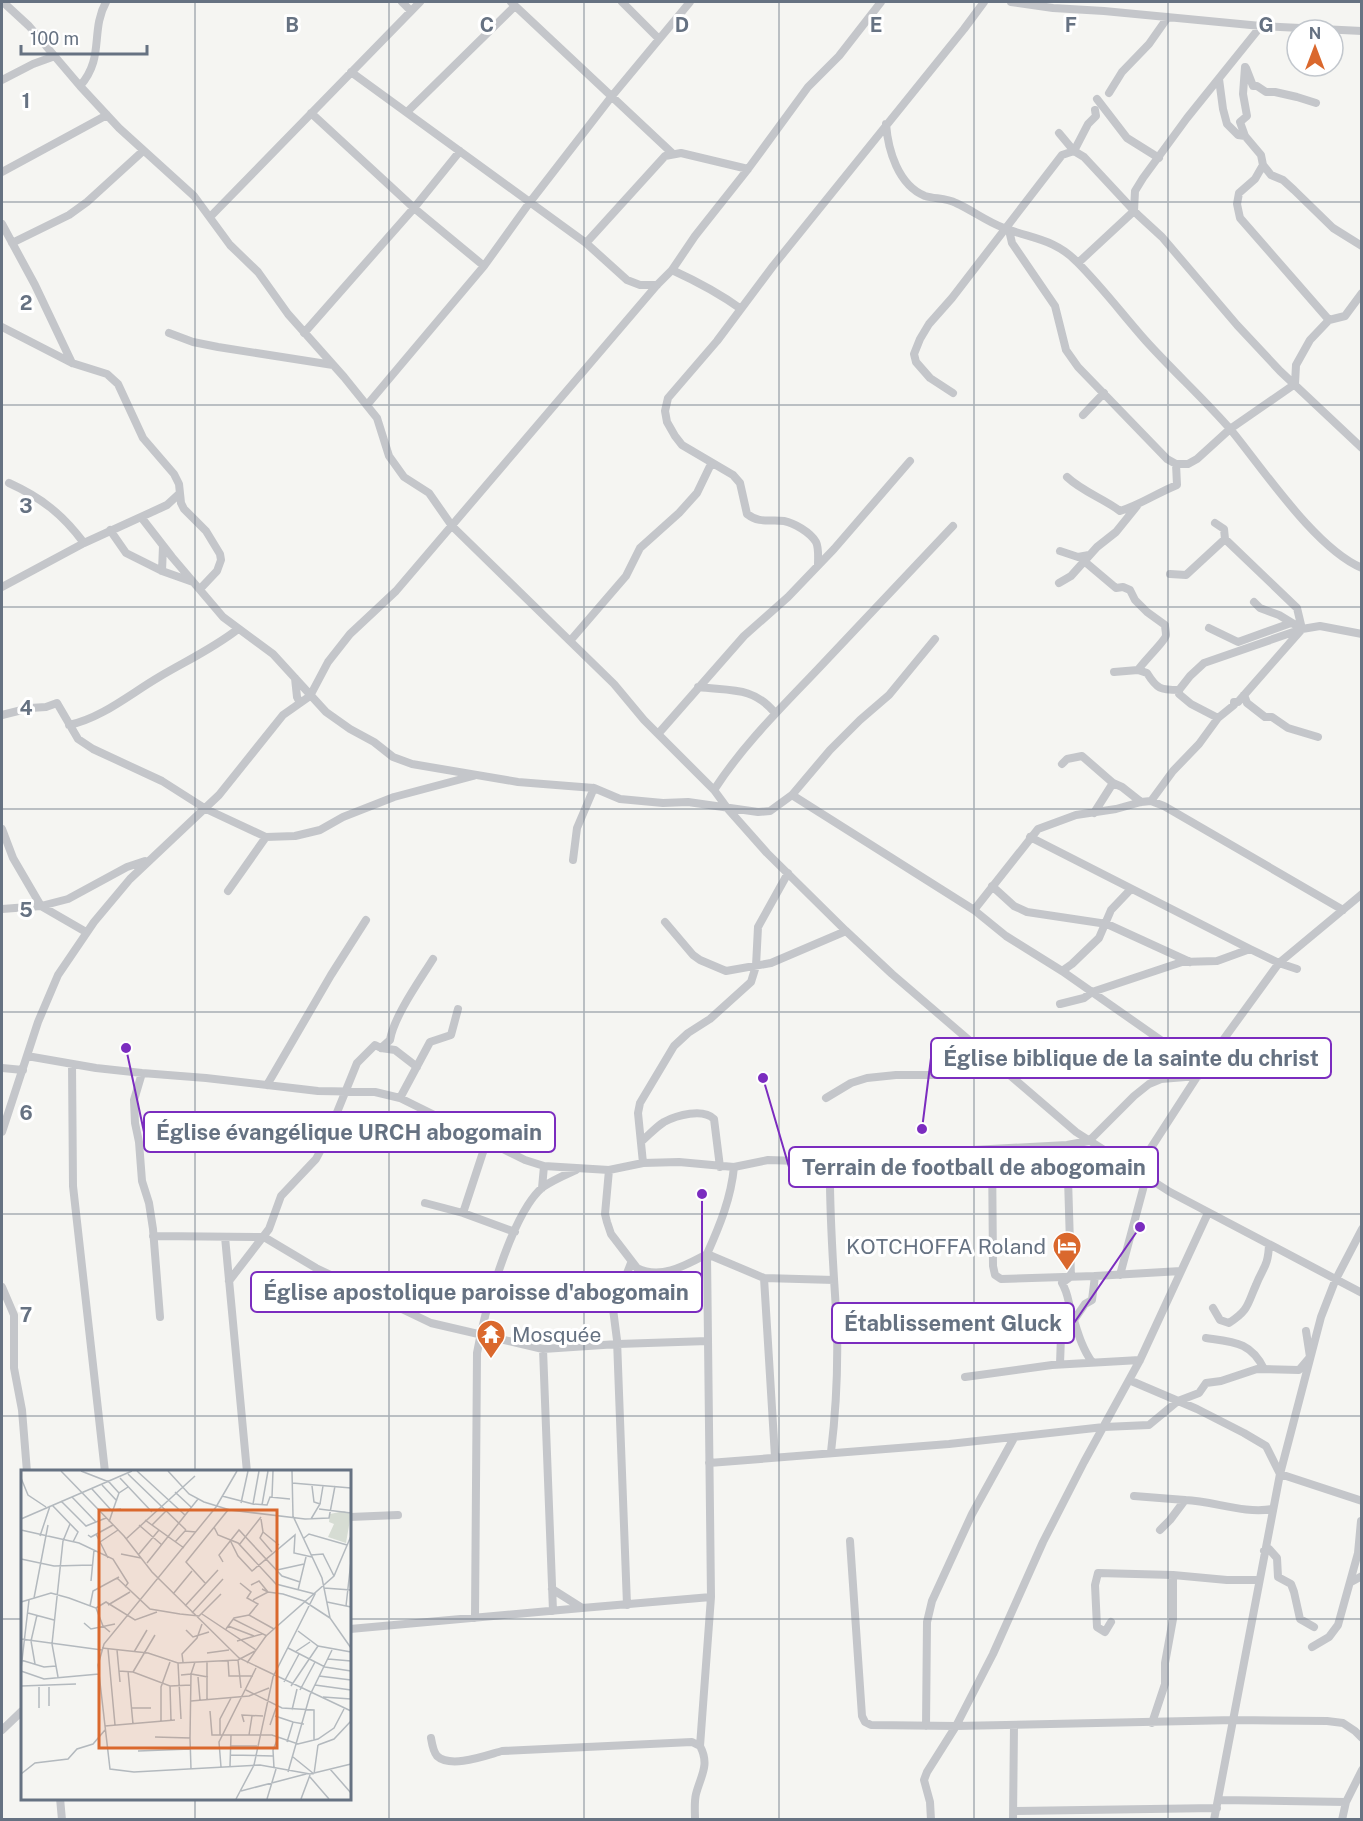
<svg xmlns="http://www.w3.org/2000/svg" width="1363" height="1821" viewBox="0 0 1363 1821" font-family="'Public Sans',sans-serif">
	<rect width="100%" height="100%" fill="#f5f5f2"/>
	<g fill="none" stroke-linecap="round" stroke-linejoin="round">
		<path stroke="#c4c6ca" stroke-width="8" d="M 3,2 L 29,26 L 80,86 L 119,128 L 194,196 L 230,245 L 258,272 L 288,314 L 344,377 L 377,418 L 389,456 L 404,477 L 429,493 L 452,526 L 614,684 L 644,720 L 714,790 L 728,809 L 767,853 L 846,931 L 892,974 L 1076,1132 L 1170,1192 L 1362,1293
			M 402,2 L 411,11
			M 511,2 L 672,153
			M 622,2 L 659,39
			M 1011,2 L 1053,8 L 1104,11 L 1261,26 L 1362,31
			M 1245,67 L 1243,94 L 1247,116 L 1240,122 L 1245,136 L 1261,155 L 1263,165 L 1255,179 L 1239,193 L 1237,204 L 1240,218 L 1329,320
			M 1246,68 L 1253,86 L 1257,86 L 1266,92 L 1275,92 L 1297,97 L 1316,103
			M 351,72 L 586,243 L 627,280 L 640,285 L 657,285
			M 1219,79 L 1223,109 L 1227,124 L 1238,135 L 1245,136
			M 2,80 L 33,64 L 55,56
			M 80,86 C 105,58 90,31 106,2
			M 1109,93 L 1122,72 L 1149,44 L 1168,17
			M 1097,99 L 1127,138 L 1159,158
			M 407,112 L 515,6
			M 311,113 L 414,208 L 484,266
			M 886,124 C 888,150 898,185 925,196 C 935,199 946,198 956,203 C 972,210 987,222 1004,228 C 1033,239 1055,239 1077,262 C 1102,287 1123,315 1146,341 C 1173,371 1204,399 1231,430 C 1263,469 1316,549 1362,568
			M 1059,133 L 1074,151 L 1088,124 L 1096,116 L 1095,110
			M 1263,165 L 1271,175 L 1283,180 L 1294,190 L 1333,228 L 1362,246
			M 2,172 L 107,115
			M 211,216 L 420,2
			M 2,224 L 35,285 L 72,363
			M 1009,230 L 1012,243 L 1055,306 L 1066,350 L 1078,367 L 1167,459 L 1176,464 L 1188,464 L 1197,459 L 1230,429 L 1295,384 L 1296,365 L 1310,340 L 1329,320 L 1345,316 L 1362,293
			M 12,243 L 69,215 L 87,202 L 143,151
			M 586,243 L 665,156 L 681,153 L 748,169
			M 1078,263 L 1134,211 L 1135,191 L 1143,178 L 1187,118 L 1261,26
			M 672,270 C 696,281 719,293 741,309
			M 2,327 L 72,363 L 107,374 L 118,384 L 143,438 L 174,474 L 179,484 L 181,503 L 184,509 L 206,531 L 220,554 L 221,560 L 217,571 L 200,589
			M 169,333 L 193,342 L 218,347 L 333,365
			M 304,333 L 414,208 L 460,151
			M 953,393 L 930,378 L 916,362 L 914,354 L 920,339 L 929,324 L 952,298 L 1062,155 L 1074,151 L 1084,157 L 1138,215 L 1162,237 L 1237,325 L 1280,371 L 1362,448
			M 367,405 L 484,266 L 530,202 L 612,96 L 690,2
			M 1083,415 L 1104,393
			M 1067,477 C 1083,492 1103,498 1120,511 C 1140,505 1157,493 1177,485 L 1176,464
			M 9,483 C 42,498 62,514 84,543
			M 141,517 L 172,557 L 223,617 L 273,654 L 326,712 L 350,729 L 374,742 L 393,757 L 412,764 L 518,782 L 594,788 L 620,799 L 663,803 L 688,802 L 758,812 L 770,811 L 792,795 L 830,750 L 860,720 L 889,695 L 935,639
			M 1215,523 L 1224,529 L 1225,539
			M 110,530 L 126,553 L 162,571 L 193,582
			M 1060,551 L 1078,557 L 1089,555
			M 1084,561 L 1116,588 L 1123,587 L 1130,590 L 1135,600 L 1147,612 L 1165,625 C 1165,628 1166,631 1166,635 C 1166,640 1143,662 1138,670 L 1147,673 C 1157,689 1160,690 1179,690
			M 818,565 C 818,558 819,548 816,542 C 810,532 794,523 784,521 C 770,519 760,524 747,514 L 740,483 L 733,475 L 682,445 L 675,436 L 667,422 L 665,411 L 668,398 L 717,341 L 773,266 L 964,29 L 984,2
			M 162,571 L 163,546
			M 1170,574 L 1186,575 L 1225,539 L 1297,608 L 1302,629 L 1279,615 L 1260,608 L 1254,602
			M 1059,583 L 1071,576 L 1097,547 L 1116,532 L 1137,506
			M 2,587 L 84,543 L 167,505 L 179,494
			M 1209,628 L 1238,642 L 1291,623
			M 570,641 L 626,576 L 640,548 L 679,513 L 697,493 L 711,464
			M 1114,672 L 1138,670
			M 295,678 L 297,697 L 300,703
			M 698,687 C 730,691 753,686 775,713
			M 1179,690 L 1190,676 L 1204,663 L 1302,629 L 1320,626 L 1362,634
			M 1244,695 L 1247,703 L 1265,717 L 1272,717 L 1288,728 L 1318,737
			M 2,715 L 30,708 L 46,707 L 57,703 L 78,739 L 93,749 L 162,781 L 206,809 L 266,837 L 295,836 L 320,830 L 343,817 L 394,797 L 473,776
			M 1218,718 L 1234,705 L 1234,702 L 1238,702 L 1302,629
			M 69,725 C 102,718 130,694 159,677 C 186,661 214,648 238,629
			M 658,734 L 744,636 L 788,597 L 834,549 L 910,461
			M 1062,764 L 1067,759 L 1082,756 L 1113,783
			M 714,790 C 743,745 781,708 818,669 C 863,621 908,574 953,526
			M 792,795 L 974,910 L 1006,936 L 1062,971 L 1202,1069
			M 1151,801 L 1173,771 L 1199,744 L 1218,718 L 1191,704 L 1179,694 L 1179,690
			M 1094,813 L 1113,783 L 1122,787 L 1141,802
			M 2,829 L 13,858 L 41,906 L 86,932
			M 1030,837 L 1250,949 L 1279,963 L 1297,969
			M 573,860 L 577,828 L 594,788
			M 992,886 L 1014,906 L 1027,912 L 1107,924 L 1190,962
			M 228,891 L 266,837
			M 2,909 L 41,906 L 68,899 L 127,867 L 145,861
			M 974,910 L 1038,829 L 1076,815 L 1116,809 L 1141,802 L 1151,801 L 1164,806 L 1343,910
			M 665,922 L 693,955 L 700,960 L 726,971 L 771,963 L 846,931
			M 1062,971 L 1072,964 L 1099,938 L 1111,910 L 1131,889
			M 1060,1004 L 1084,998 L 1092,992 L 1182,962 L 1217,961 L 1250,949
			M 381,1048 L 390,1040 C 394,1016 420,980 433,959
			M 27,1056 L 96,1068 L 142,1073 L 206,1078 L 318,1091 L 375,1092 L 400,1098 L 525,1160 L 544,1166 L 609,1170 L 643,1163 L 679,1162 L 734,1167 L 768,1160 L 830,1162 L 954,1151 L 1067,1145 L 1089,1141 L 1134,1096 L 1149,1084 L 1161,1079 L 1198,1076
			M 72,1064 L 73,1186 L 105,1472
			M 2,1068 L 23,1070
			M 142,1073 L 134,1100 L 135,1123 L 139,1142 L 142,1181 L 149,1203 L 153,1229 L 160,1317
			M 267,1085 L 331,975 L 366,920
			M 400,1098 L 430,1042 L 451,1035 L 458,1009
			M 826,1098 L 851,1083 L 867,1078 L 896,1075 L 963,1075 L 1003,1071
			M 2,1132 L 38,1022 L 58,975 L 94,922 L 130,879 L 219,795 L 283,715 L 310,696 L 328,662 L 350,634 L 396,591 L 657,285 L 672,270 L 695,236 L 748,169 L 808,87 L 839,56 L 881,2
			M 642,1141 C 649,1135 656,1127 664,1122 C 677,1115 703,1108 714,1119 L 720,1167
			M 1067,1145 L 1071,1277
			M 992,1149 L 993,1266 L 995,1275 L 1001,1279 L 1095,1276 L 1181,1271
			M 830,1162 C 829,1218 834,1273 837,1328 C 838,1370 836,1411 831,1452
			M 643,1163 L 638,1113 L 640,1103 L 674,1046 L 688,1033 L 710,1019 L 751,982 L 756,966 L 758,927 L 788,873
			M 609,1170 L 605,1214 L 607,1222 L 611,1234 L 637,1268 C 661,1280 686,1265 707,1254 C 720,1225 731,1198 734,1167
			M 1136,1171 L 1202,1069 L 1279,963 L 1362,894
			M 542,1188 L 544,1166
			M 425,1203 L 463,1213 L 515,1232
			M 463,1213 L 487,1140
			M 153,1236 L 264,1237 L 316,1268 L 431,1323 L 543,1349 L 618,1344 L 708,1341
			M 225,1237 L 247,1472
			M 1120,1275 L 1146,1178
			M 1070,1277 L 1062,1283 C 1068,1293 1068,1301 1071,1311 C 1077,1329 1081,1347 1092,1362
			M 764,1278 L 775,1457
			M 229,1281 L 269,1229 L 281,1196 L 316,1159 L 325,1142 L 357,1063 L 375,1045 L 381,1048 L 395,1050 L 417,1067
			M 2,1287 L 14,1315 L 14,1368 L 22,1410 L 27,1472
			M 1213,1308 L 1220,1320 L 1229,1323 C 1249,1310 1247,1305 1256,1285 C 1263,1267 1268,1267 1269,1245
			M 1206,1338 C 1234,1342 1251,1342 1264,1369
			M 543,1349 L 553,1611
			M 1060,1364 L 1061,1336 L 1066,1321 L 1074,1320 L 1085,1304 L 1092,1300 L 1095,1276
			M 965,1377 L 1052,1365 L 1140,1360
			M 1129,1380 L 1197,1409 L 1244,1433 L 1266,1446 L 1280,1474 L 1362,1501
			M 709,1463 L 949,1444 L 1104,1427 L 1149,1425 L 1178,1401 L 1199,1393 L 1206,1383 L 1221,1381 L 1257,1369 L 1299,1370 L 1310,1357 L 1306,1331
			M 1134,1496 L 1185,1500
			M 350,1517 L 398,1515
			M 1160,1530 L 1170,1520 L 1185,1500 C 1215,1501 1242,1514 1273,1509
			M 850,1541 L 862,1716 L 865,1722 L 871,1725 L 956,1726 L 1235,1720 L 1327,1721 L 1343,1723 L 1355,1731 L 1362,1738
			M 1264,1551 L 1269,1549 L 1277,1558 L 1278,1577 L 1291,1584 L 1294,1592 L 1300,1619 L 1314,1627
			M 1351,1582 L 1362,1576
			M 552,1589 L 582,1608 L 711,1597
			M 627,1605 L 617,1340 L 613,1309 L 631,1263
			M 475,1618 L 477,1353 C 484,1313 512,1212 543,1187 C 553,1180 565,1175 576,1170
			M 1111,1622 L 1105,1632 L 1097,1627 L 1095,1585 L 1098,1573 L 1173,1575 L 1227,1580 L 1259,1580
			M 350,1629 L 582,1608
			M 1312,1647 L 1329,1637 L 1338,1625 L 1358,1553 L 1361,1521
			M 1152,1723 L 1165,1684 L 1165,1663 L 1173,1619 L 1173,1575
			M 926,1726 L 927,1622 L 932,1601 L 972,1514 L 1014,1438
			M 2,1730 L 22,1711
			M 431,1738 C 432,1744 433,1751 437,1756 C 451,1769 487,1755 502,1751 L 692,1742 L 700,1746 C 710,1765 701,1775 696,1794 C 694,1802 695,1811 695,1820
			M 700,1746 L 711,1597 L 707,1254 L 764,1278 L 834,1280
			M 60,1798 L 62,1820
			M 1218,1800 L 1346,1802
			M 1014,1811 L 1217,1808
			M 931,1820 L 930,1802 L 924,1780 L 927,1772 L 956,1726 L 993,1654 L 1043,1542 L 1084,1462 L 1140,1360 L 1208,1213
			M 1013,1820 L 1014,1725
			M 1214,1820 L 1280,1474 L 1321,1317 L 1335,1281 L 1362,1229
			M 1342,1820 L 1346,1802 L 1362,1770"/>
	</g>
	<path fill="none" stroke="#667282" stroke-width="1.5" stroke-opacity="0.55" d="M 195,2 L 195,1472M 389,2 L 389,1820M 584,2 L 584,1820M 779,2 L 779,1820M 974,2 L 974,1820M 1168,2 L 1168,1820M 2,202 L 1362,202M 2,405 L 1362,405M 2,607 L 1362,607M 2,809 L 1362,809M 2,1012 L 1362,1012M 2,1214 L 1362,1214M 2,1416 L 1362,1416M 2,1619 L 22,1619M 350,1619 L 1362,1619M 195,1798 L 195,1820"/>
	<defs>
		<g id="hotel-pin" transform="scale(1.5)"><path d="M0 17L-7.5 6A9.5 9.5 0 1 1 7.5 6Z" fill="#da682d" stroke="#fff"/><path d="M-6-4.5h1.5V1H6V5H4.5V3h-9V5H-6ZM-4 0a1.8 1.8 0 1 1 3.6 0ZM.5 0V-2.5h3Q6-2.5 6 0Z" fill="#fff"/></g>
		<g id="temple-pin" transform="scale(1.5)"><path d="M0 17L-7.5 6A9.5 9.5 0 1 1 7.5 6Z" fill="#da682d" stroke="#fff"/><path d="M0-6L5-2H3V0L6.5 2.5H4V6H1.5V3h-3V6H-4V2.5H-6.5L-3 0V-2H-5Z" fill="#fff"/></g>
	</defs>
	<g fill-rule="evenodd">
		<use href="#hotel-pin" x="1067" y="1246"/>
		<use href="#temple-pin" x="491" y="1334"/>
	</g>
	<g text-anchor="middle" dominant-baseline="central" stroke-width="6" stroke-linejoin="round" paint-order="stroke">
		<g font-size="21" fill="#667282" stroke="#fff" text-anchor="end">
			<text x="1046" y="1246">KOTCHOFFA Roland</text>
			<text x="512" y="1334" text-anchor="start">Mosquée</text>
		</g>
	</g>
	<g transform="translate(21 1470)">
		<rect width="330" height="330" fill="#f5f5f2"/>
		<path d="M 323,41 L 330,44 L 325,73 L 307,67 L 313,54 L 308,52 L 309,44 Z" fill="#d6dcd3"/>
		<path fill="none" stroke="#b3b9be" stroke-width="1.5" d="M 40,1 L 103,66 L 131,102 L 218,188 L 330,241M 60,1 L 88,12 L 98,23M 116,1 L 164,45M 147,1 L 168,24 L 183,32 L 209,40 L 284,49 L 308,48 L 314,16M 216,1 L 195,37 L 83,174 L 77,195 L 89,299 L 113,302 L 239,295 L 289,304 L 330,294M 271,1 L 272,46 L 301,108 L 309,148 L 330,178M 107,4 L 165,60M 0,8 L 7,25 L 25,37M 99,8 L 131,42M 271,13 L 330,18M 81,15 L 96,31M 71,19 L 91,41M 154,22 L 170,37M 201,26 L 232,34 L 238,1M 51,27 L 75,52M 251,27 L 252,1M 40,31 L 65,56 L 85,48M 220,33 L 227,1M 232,34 L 246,35 L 249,27 L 269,29M 299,34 L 302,16M 31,35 L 57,62 L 52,72M 241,35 L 247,1M 298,39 L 330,43M 92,40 L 98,23 L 107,17M 0,49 L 111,1M 240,49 L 242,62 L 239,68 L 251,82M 290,49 L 299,34 L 293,32 L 291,16M 124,50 L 163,78M 88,52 L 92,40 L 100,39M 118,55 L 141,75M 131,55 L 145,41M 193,57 L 197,65 L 217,73 L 255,114 L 294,124 L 252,207 L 233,295 L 215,329M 0,60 L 58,73 L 92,89 L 107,113 L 104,117M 242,62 L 258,75M 75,64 L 87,88M 67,65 L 70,67 L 92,55M 19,66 L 29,36M 283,68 L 288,64 L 326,75M 105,69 L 174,6M 209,70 L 217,86 L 231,101 L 274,65 L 273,83 L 291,87M 79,72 L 97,60M 154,72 L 164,61 L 175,62M 218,75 L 240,47M 100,84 L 120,88M 118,84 L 138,60M 290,85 L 302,84 L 313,106M 0,89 L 33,96 L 71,95M 202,92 L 198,85 L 218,60 L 261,106 L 279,112M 126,93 L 177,29M 256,100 L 283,94M 96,108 L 129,139 L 159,144 L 178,146 L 200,124M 70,111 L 73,80M 219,113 L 230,122 L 226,128 L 237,134 L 228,145M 185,114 L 165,92 L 207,40M 230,115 L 238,111 L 247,122 L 241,119M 303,118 L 330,120M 277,120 L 285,87M 152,124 L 171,101M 13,128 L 27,55M 232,130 L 247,122 L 262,124 L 283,131 L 309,148M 0,132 L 30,123 L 48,128 L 75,138 L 82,156 L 89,162M 306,132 L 330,137M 87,135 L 109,122M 69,136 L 72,121 L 98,107M 164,136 L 197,100M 325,136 L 330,91M 75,138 L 85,132 L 114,150 L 136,142M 7,143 L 33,150M 171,143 L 202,109M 181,144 L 235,180M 212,149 L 246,166M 63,153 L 70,159 L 94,154M 207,156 L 233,166M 205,159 L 213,148 L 228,145 L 253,159M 165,160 L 172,167 L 188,162M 277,161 L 297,176 L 330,182M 0,169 L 81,180M 216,171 L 241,164M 81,178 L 127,183 L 157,193 L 217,190 L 234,181M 267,178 L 304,197 L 330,201M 87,179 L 94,255M 96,180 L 99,212M 113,182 L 126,160M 274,182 L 289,172M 186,183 L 208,180M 307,189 L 330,191M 0,190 L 23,197 L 35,196M 207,190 L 208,206 L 232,206M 217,190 L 220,218M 162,192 L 161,184 L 176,168 L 181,154M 186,192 L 186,230M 157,193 L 160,249M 226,193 L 245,166 L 313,106 L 330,66M 14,194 L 10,171 L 16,145M 0,199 L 8,130M 0,201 L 23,209 L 78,204M 98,201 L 112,202 L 149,216 L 170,215M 107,201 L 112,254M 112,202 L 134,165M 160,205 L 170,204 L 174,192M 298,206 L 330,210M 37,207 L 31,174 L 42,71 L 49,54M 177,207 L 179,230M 263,212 L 278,184M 294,215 L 330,220M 0,216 L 55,214M 149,216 L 150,250M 270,216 L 297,176M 18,217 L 18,238M 28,217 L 28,236M 225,220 L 261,238 L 293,240 L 293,270M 279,220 L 294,192M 302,227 L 330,229M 170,231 L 228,226 L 248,218M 111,238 L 130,238M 271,240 L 276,219M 189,241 L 191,265 L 251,265 L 277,274 L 297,269 L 313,258 L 323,239M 254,246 L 272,252M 140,251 L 140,217 L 149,192M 223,252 L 221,245 L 242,246M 249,255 L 255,238M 84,256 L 154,250M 199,265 L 199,249 L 210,228M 228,265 L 231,246M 134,267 L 169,268 L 170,299M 169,268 L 170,204 L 187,207M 266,272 L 272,252 L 283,254M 297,275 L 313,269 L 330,251M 210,276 L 236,276M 117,281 L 169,279M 209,285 L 252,286M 272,287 L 293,304M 209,296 L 210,265M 200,297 L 198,272 L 235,198M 253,298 L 252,280 L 257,268M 309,299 L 330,323M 267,302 L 289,225 L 311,180M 0,304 L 14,293 L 47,289 L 56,279 L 72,274 L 84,260M 293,304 L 297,275M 289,307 L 308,329M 220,321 L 285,304M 246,329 L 255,299M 280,329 L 289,305"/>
		<path fill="#da682d" fill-opacity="0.15" stroke="#da682d" stroke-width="3" d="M 78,40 L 256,40 L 256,278 L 78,278 Z"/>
		<rect width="330" height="330" fill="none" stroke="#667282" stroke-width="3"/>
	</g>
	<g font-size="20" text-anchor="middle" font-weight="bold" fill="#667282" stroke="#fff" stroke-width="6" stroke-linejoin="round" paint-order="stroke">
		<text x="292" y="32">B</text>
		<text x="487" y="32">C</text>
		<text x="682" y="32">D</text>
		<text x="876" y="32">E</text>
		<text x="1071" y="32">F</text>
		<text x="1266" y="32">G</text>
		<text x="26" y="108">1</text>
		<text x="26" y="310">2</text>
		<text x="26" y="513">3</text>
		<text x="26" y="715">4</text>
		<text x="26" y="917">5</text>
		<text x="26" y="1120">6</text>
		<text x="26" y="1322">7</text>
	</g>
	<path fill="none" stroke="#7b2cbf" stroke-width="2" d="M922 1129L931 1058M126 1048L144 1132M763 1078L789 1167M702 1194L702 1292M1140 1227L1074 1323"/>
	<g fill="#7b2cbf" stroke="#fff" stroke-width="2">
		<circle cx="922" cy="1129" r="6"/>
		<circle cx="126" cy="1048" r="6"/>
		<circle cx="763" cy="1078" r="6"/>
		<circle cx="702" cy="1194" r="6"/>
		<circle cx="1140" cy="1227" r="6"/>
	</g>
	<g fill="#fff" stroke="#7b2cbf" stroke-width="2">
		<rect x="931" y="1038" width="400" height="40" rx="6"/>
		<rect x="144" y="1112" width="411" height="40" rx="6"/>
		<rect x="789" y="1147" width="369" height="40" rx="6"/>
		<rect x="251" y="1272" width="451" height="40" rx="6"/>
		<rect x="832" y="1303" width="242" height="40" rx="6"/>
	</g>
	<g font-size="22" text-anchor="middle" font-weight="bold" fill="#667282">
		<text x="1131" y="1066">Église biblique de la sainte du christ</text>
		<text x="349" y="1140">Église évangélique URCH abogomain</text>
		<text x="974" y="1175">Terrain de football de abogomain</text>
		<text x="476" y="1300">Église apostolique paroisse d'abogomain</text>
		<text x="953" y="1331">Établissement Gluck</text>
	</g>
	<rect width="1363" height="1821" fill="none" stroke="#667282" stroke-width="6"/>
	<g transform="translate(1315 48)"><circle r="28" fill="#ffffff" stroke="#c2c7cd" stroke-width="1.5"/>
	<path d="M0-4.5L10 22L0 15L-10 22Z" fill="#da682d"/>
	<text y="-9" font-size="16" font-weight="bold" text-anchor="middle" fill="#667282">N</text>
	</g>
	<path d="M21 45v9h126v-9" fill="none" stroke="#667282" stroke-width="3"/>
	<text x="30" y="45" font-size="18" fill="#667282" stroke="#ffffff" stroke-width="4.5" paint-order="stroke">100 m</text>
</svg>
